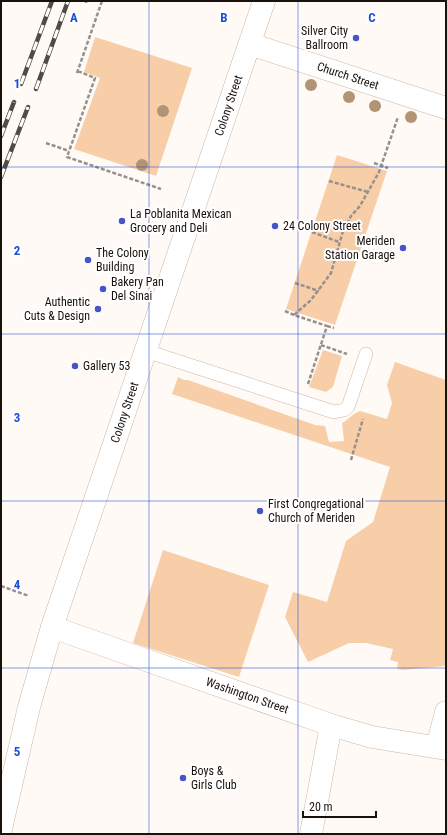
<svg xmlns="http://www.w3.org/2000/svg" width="447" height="835" viewBox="0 0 447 835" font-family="'Roboto Condensed',sans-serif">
	<rect width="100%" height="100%" fill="#fffaf6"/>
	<path fill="#f8cea9" d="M 95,37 L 192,68 L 156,176 L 74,149 L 100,78 L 84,72 Z
		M 337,155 L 387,171 L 335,325 L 286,309 Z
		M 323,350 L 342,356 L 333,387 L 326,392 L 309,387 Z
		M 395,362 L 446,380 L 445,666 L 403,670 L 397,669 L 398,662 L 390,660 L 393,649 L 366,643 L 349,643 L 308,662 L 285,617 L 293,592 L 327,602 L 346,541 L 373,522 L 390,467 L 172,394 L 178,377 L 184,380 L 188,380 L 315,425 L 325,426 L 329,442 L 344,441 L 342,423 C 348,420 353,413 360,411 L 387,419 L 392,403 L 387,385 Z
		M 163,550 L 269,585 L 239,677 L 133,643 Z"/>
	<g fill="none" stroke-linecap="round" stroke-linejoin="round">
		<g stroke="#cdb7a3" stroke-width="14">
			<path id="lane" d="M 146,351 L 334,412 L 344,410 L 348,407 L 366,354"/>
		</g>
		<g stroke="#cdb7a3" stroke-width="23">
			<g id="street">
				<path id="s1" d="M 52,627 L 331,725 L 372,737 L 446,749"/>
				<path d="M 437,747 L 446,712"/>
				<path d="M 311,834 L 331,725"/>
			</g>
		</g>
		<g stroke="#cdb7a3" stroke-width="23">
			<g id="secondary">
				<path id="s2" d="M 250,44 L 446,108"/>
				<path id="s3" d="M 1,829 L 29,707 L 52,627 L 264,1"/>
			</g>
		</g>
		<path stroke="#97918c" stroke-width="2.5" stroke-dasharray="4 2" stroke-linecap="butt" d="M 86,3 L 86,1
			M 78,71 L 95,78 L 67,157 L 161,189
			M 77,73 L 102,1
			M 46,143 L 69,151
			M 374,163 L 388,168
			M 329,181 L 368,192
			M 312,232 L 339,242
			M 295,283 L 319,291
			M 285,311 L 294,315
			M 327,326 L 334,328
			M 321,345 L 347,354
			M 308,384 L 327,326 L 294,315 L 311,300 L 331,273 L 343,231 L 351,216 L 360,206 L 379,172 L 398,117
			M 351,460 L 363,419
			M 1,586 L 29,596"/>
		<use href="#lane" stroke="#fff" stroke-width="13"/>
		<use href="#street" stroke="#fff" stroke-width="22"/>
		<use href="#secondary" stroke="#fff" stroke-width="22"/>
		<g stroke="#524b44" stroke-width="4.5">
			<path id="rail" d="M 21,84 L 52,1
				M 36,89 L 68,1
				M 1,136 L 14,102
				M 1,177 L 28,107"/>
		</g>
		<use href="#rail" stroke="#fff" stroke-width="3" stroke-dasharray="9" stroke-linecap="butt"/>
	</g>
	<g fill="#b09473">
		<circle cx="311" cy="85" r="6"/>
		<circle cx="349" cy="97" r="6"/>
		<circle cx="375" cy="106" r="6"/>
		<circle cx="163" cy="111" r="6"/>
		<circle cx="411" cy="117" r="6"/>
		<circle cx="142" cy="165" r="6"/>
	</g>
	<path fill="none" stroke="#1d4ed8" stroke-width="1" stroke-opacity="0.55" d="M 149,1 L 149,834M 298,1 L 298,834M 1,167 L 446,167M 1,334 L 446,334M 1,501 L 446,501M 1,668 L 446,668"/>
	<g fill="#4753c8" stroke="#fff" stroke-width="1.5">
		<circle cx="356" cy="38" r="4"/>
		<circle cx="122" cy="221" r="4"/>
		<circle cx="275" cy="226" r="4"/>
		<circle cx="403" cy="248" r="4"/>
		<circle cx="88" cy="260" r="4"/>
		<circle cx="103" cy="289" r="4"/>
		<circle cx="98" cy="309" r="4"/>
		<circle cx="75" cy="366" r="4"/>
		<circle cx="260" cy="511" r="4"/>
		<circle cx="183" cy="778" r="4"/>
	</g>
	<g text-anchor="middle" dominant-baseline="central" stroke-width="4" stroke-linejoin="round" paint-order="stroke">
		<g font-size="12" fill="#19110a" stroke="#fff" text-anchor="start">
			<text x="348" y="31" text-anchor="end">Silver City<tspan x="348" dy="14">Ballroom</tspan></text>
			<text x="130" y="214">La Poblanita Mexican<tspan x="130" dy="14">Grocery and Deli</tspan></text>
			<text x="283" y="226">24 Colony Street</text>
			<text x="395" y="241" text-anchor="end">Meriden<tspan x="395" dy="14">Station Garage</tspan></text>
			<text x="96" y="253">The Colony<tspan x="96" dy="14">Building</tspan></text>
			<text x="111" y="282">Bakery Pan<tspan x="111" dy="14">Del Sinai</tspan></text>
			<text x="90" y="302" text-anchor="end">Authentic<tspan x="90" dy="14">Cuts &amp; Design</tspan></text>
			<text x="83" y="366">Gallery 53</text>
			<text x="268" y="504">First Congregational<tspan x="268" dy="14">Church of Meriden</tspan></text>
			<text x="191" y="771">Boys &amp;<tspan x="191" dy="14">Girls Club</tspan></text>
		</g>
		<g font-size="12" fill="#19110a" stroke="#fff">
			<text stroke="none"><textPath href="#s2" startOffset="103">Church Street</textPath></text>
			<text stroke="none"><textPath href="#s3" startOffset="759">Colony Street</textPath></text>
			<text stroke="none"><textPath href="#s3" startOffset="435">Colony Street</textPath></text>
			<text stroke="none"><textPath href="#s1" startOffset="207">Washington Street</textPath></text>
		</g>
	</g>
	<g font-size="13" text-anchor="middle" font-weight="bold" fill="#1d4ed8" stroke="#fff" stroke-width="4" stroke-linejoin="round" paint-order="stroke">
		<text x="74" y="22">A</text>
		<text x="224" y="22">B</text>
		<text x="372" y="22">C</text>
		<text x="17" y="88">1</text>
		<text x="17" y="255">2</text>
		<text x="17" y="422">3</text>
		<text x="17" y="589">4</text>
		<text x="17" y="756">5</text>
	</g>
	<rect width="447" height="835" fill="none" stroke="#19110a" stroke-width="4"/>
	<path d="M303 811v6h73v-6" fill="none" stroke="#19110a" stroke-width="2"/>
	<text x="309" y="811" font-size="12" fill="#19110a" stroke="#ffffff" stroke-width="3" paint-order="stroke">20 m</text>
</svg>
